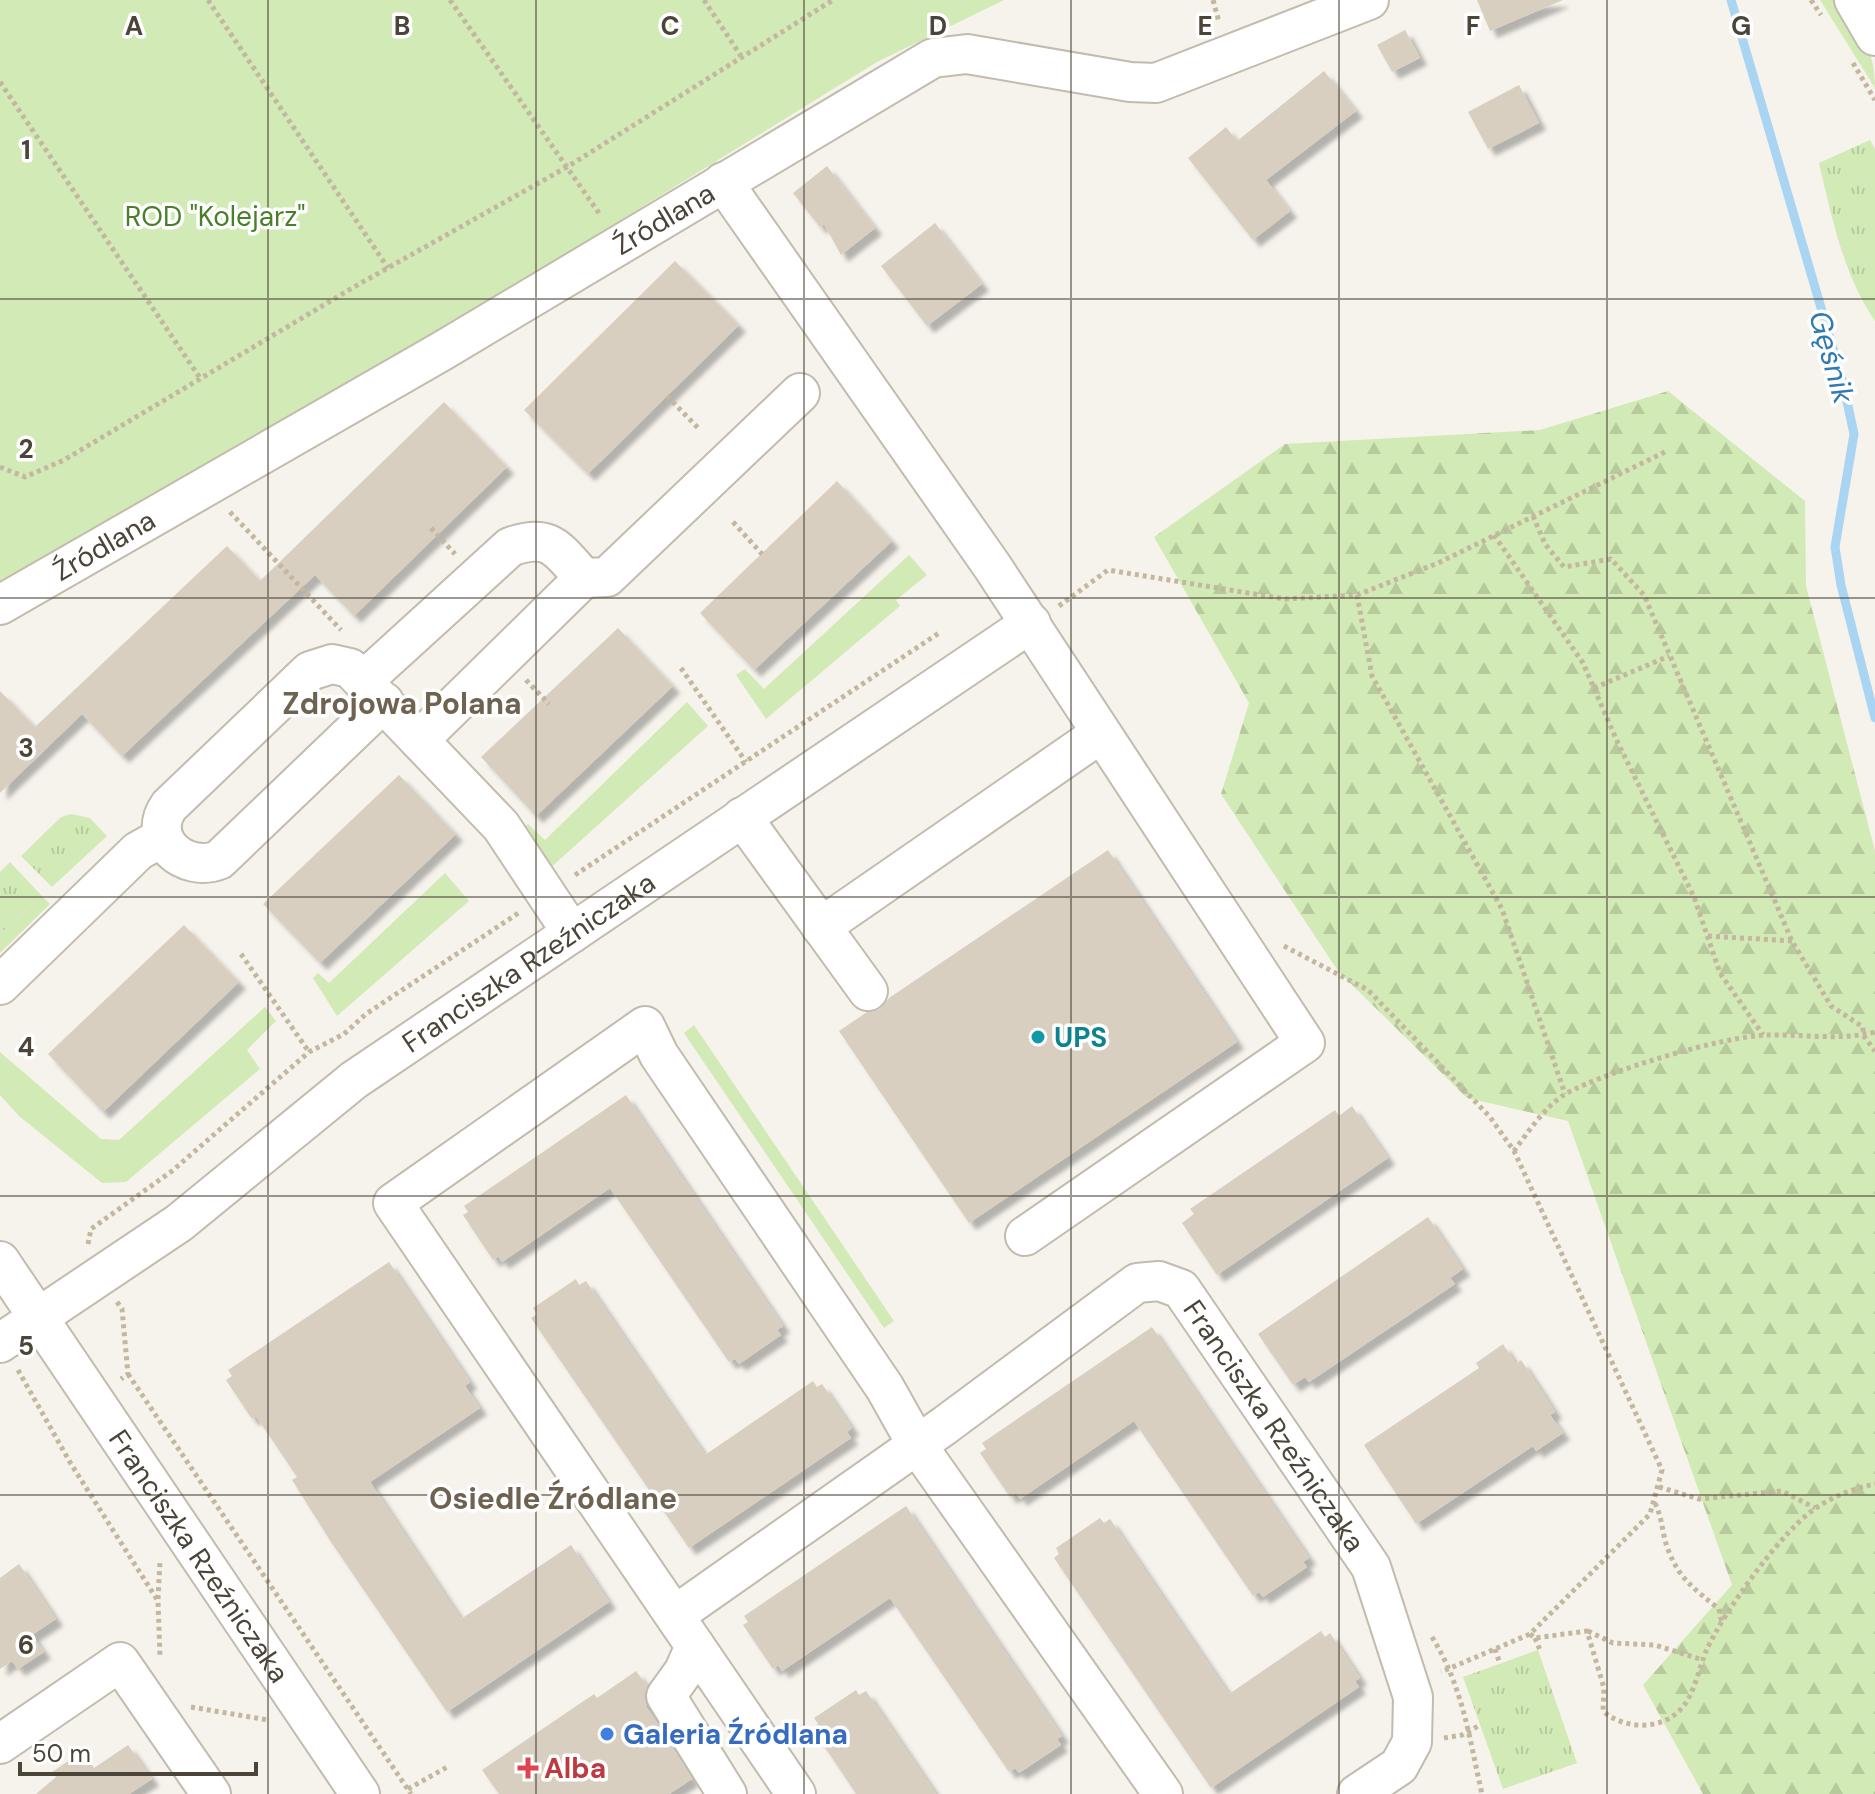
<svg xmlns="http://www.w3.org/2000/svg" width="1875" height="1794" viewBox="0 0 1875 1794" font-family="'DM Sans',sans-serif">
	<defs>
		<pattern id="forest-firs" width="22" height="20" patternUnits="userSpaceOnUse" patternTransform="scale(2)"><rect width="22" height="20" fill="#d2eab5"/><path d="M5 1l3.5 6h-7zM16 11l3.5 6h-7z" fill="#b6ca9c"/></pattern>
		<pattern id="park-tufts" width="24" height="20" patternUnits="userSpaceOnUse" patternTransform="scale(2)"><rect width="24" height="20" fill="#d2eab5"/><path d="M3 7l-1-3M5 7V3M7 7l1-3M15 17l-1-3M17 17v-4M19 17l1-3" fill="none" stroke="#b6ca9c"/></pattern>
		<filter id="shadow"><feDropShadow dx="7" dy="7" stdDeviation="2" flood-color="#0004"/></filter>
	</defs>
	<rect width="100%" height="100%" fill="#f6f3ec"/>
	<path fill="#d2eab5" d="M 0,0 L 1004,0 L 877,62 L 564,255 L 547,274 L 0,587 Z
		M 1820,0 L 1839,0 C 1860,33 1875,47 1875,88 Z
		M 909,555 L 927,575 L 896,600 L 900,606 L 766,719 L 736,675 L 745,669 L 764,689 Z
		M 687,702 L 708,726 L 548,870 L 521,829 L 528,824 L 545,840 Z
		M 445,873 L 469,901 L 337,1016 L 313,978 L 318,973 L 329,983 Z
		M 41,895 L 50,904 L 0,953 L 0,934 Z
		M 265,1007 L 276,1021 L 247,1050 L 260,1069 L 126,1182 L 102,1183 L 19,1116 L 0,1095 L 0,1052 L 101,1139 L 119,1140 Z
		M 694,1025 L 894,1321 L 884,1328 L 684,1033 Z"/>
	<path fill="url(#forest-firs)" d="M 1668,391 L 1805,501 L 1806,586 L 1875,851 L 1875,1794 L 1703,1794 L 1643,1685 L 1732,1585 L 1568,1121 L 1467,1098 L 1338,971 L 1221,794 L 1249,703 L 1154,537 L 1285,444 L 1540,430 Z"/>
	<path fill="url(#park-tufts)" d="M 1870,140 L 1875,149 L 1875,321 C 1843,274 1832,218 1819,163 Z
		M 71,814 L 90,818 L 107,836 L 52,887 L 21,856 L 61,817 Z
		M 10,862 L 41,895 L 0,934 L 0,872 Z
		M 1538,1650 L 1577,1763 L 1503,1789 L 1463,1677 Z"/>
	<g fill="none" stroke-linecap="round" stroke-linejoin="round">
		<path stroke="#a9d4f2" stroke-width="9" d="M 1731,0 L 1843,383 L 1854,434 L 1835,547 L 1841,585 L 1875,718"/>
	</g>
	<path fill="#d8cfc1" filter="url(#shadow)" d="M 1477,0 L 1563,0 L 1490,31 Z
		M 1405,30 L 1420,58 L 1392,72 L 1377,45 Z
		M 1324,71 L 1356,111 L 1266,180 L 1290,211 L 1253,240 L 1188,158 L 1226,127 L 1237,141 Z
		M 1519,85 L 1539,123 L 1488,149 L 1468,112 Z
		M 827,166 L 875,228 L 841,255 L 824,224 L 820,227 L 793,193 Z
		M 935,223 L 982,284 L 927,326 L 881,266 Z
		M 675,261 L 739,325 L 588,474 L 524,410 Z
		M 444,402 L 507,467 L 354,616 L 315,575 L 122,756 L 82,714 L 0,793 L 0,691 L 35,727 L 227,546 L 260,581 Z
		M 837,481 L 892,541 L 754,670 L 700,613 Z
		M 618,628 L 673,686 L 536,816 L 481,757 Z
		M 399,775 L 456,834 L 320,963 L 263,904 Z
		M 1108,850 L 1237,1042 L 969,1223 L 839,1031 L 867,1012 L 880,1009 L 889,998 Z
		M 184,925 L 239,982 L 103,1112 L 48,1054 Z
		M 626,1095 L 783,1326 L 777,1330 L 781,1335 L 739,1364 L 735,1359 L 729,1362 L 610,1188 L 502,1262 L 498,1256 L 493,1260 L 463,1215 L 468,1212 L 464,1206 Z
		M 1352,1106 L 1388,1158 L 1217,1275 L 1182,1223 L 1194,1214 L 1190,1209 L 1335,1110 L 1339,1116 Z
		M 1428,1217 L 1463,1269 L 1450,1278 L 1455,1284 L 1309,1382 L 1305,1377 L 1293,1385 L 1258,1334 Z
		M 389,1262 L 470,1382 L 465,1386 L 480,1408 L 370,1482 L 461,1619 L 571,1545 L 609,1602 L 447,1712 L 331,1542 L 292,1480 L 297,1477 L 256,1416 L 252,1419 L 226,1380 L 232,1376 L 228,1370 Z
		M 576,1279 L 579,1285 L 586,1281 L 705,1455 L 813,1381 L 817,1387 L 822,1384 L 852,1428 L 847,1432 L 851,1438 L 689,1548 L 531,1318 L 537,1314 L 533,1308 Z
		M 1152,1327 L 1309,1558 L 1303,1562 L 1307,1567 L 1263,1597 L 1259,1592 L 1253,1596 L 1134,1421 L 1020,1499 L 1016,1493 L 1010,1497 L 980,1453 L 986,1449 L 982,1443 Z
		M 1503,1344 L 1516,1364 L 1521,1360 L 1539,1387 L 1555,1412 L 1550,1415 L 1563,1433 L 1536,1451 L 1533,1446 L 1416,1524 L 1364,1445 L 1479,1368 L 1476,1363 Z
		M 906,1506 L 1062,1736 L 1057,1739 L 1061,1745 L 1019,1773 L 1015,1768 L 1009,1772 L 890,1598 L 782,1671 L 778,1665 L 773,1669 L 743,1625 L 748,1622 L 744,1616 Z
		M 1100,1518 L 1104,1523 L 1110,1519 L 1229,1694 L 1321,1631 L 1325,1637 L 1330,1633 L 1360,1678 L 1355,1681 L 1359,1687 L 1211,1788 L 1054,1558 L 1059,1554 L 1056,1548 Z
		M 19,1564 L 56,1619 L 32,1635 L 44,1652 L 18,1669 L 12,1661 L 0,1669 L 0,1578 Z
		M 636,1671 L 647,1686 L 644,1696 L 647,1708 L 692,1779 L 669,1794 L 499,1794 L 482,1770 L 594,1694 L 597,1698 Z
		M 856,1690 L 859,1695 L 866,1691 L 936,1794 L 856,1794 L 812,1728 L 818,1724 L 814,1718 Z
		M 128,1745 L 152,1779 L 129,1794 L 36,1794 L 56,1777 L 52,1772 L 77,1755 L 85,1767 L 91,1763 L 94,1768 Z"/>
	<g fill="none" stroke-linecap="round" stroke-linejoin="round">
		<g stroke="#c2bbae" stroke-width="42">
			<g id="minor">
				<path d="M 1854,0 L 1875,36"/>
				<path d="M 723,182 L 992,566 L 1305,1043 L 1025,1236"/>
				<path d="M 584,578 L 607,577 L 800,393"/>
				<path id="s1" d="M 0,605 L 442,351 L 933,58 L 967,54 L 1130,82 L 1156,83 L 1369,0"/>
				<path d="M 363,681 L 510,547 C 551,532 558,550 584,578 L 419,740"/>
				<path d="M 384,702 L 219,860 C 185,873 145,840 169,806 L 310,671 L 332,664 L 350,668 L 501,826 L 572,933"/>
				<path d="M 742,817 L 868,991"/>
				<path d="M 821,927 L 1100,734"/>
				<path d="M 0,985 L 138,851 L 163,837"/>
				<path id="s2" d="M 0,1261 L 360,1794"/>
				<path id="s3" d="M 0,1343 L 179,1223 L 354,1080 L 1031,623"/>
				<path id="s4" d="M 675,1615 L 944,1426 L 1137,1283 L 1159,1281 L 1181,1289 L 1371,1567 L 1413,1697 L 1412,1742 L 1399,1766 L 1357,1794"/>
				<path d="M 695,1646 L 684,1671 L 666,1696 L 727,1794"/>
				<path d="M 0,1744 L 120,1662 L 211,1794"/>
				<path d="M 796,1794 L 393,1203 L 645,1026 L 659,1055 L 885,1388 L 917,1445 L 1163,1794"/>
			</g>
		</g>
		<path stroke="#c4b79f" stroke-width="5" stroke-dasharray="4 4" stroke-linecap="butt" d="M 208,0 L 388,268
			M 450,0 L 601,216
			M 704,0 L 741,56
			M 1213,0 L 1219,22
			M 1811,0 L 1821,15
			M 1853,63 L 1875,100
			M 0,82 L 200,378
			M 667,396 L 699,429
			M 0,467 L 25,477 L 64,460 L 354,287 L 567,167 L 833,0
			M 230,512 L 341,630
			M 1533,516 L 1545,544 L 1564,567 L 1611,559 L 1644,595 L 1792,941 L 1831,1006 L 1863,1027 L 1863,1035 L 1875,1051
			M 733,522 L 762,554
			M 431,528 L 455,554
			M 1494,535 L 1583,663 L 1617,741 L 1694,897 L 1720,973 L 1763,1035
			M 1357,595 L 1372,676 L 1502,909 L 1565,1094
			M 1059,606 L 1108,570 L 1285,599 L 1357,595 L 1438,563 L 1665,452
			M 681,668 L 746,762
			M 526,680 L 549,704
			M 1594,688 L 1669,656
			M 575,875 L 939,633
			M 1708,936 L 1792,941
			M 1284,946 L 1368,990 L 1490,1117 L 1514,1151 L 1662,1470 L 1650,1514 L 1530,1634 L 1441,1672
			M 241,954 L 309,1052
			M 1514,1151 C 1528,1132 1546,1105 1567,1093 C 1608,1071 1720,1037 1766,1035 C 1802,1034 1840,1041 1875,1032
			M 88,1244 L 91,1229 L 172,1171 L 309,1052 L 344,1034 L 366,1014 L 520,912
			M 117,1302 L 122,1309 L 128,1374 L 121,1379
			M 18,1370 L 71,1464 L 158,1601 L 160,1657
			M 128,1374 L 411,1794
			M 1659,1487 L 1699,1499 L 1782,1491 L 1815,1508
			M 1655,1503 C 1663,1519 1662,1536 1669,1552 C 1680,1580 1697,1591 1719,1609 L 1722,1623
			M 158,1599 L 160,1561
			M 1588,1631 L 1613,1643 L 1655,1645 L 1703,1660
			M 1530,1634 L 1535,1638 L 1587,1631 L 1604,1688 L 1603,1711 C 1623,1729 1660,1731 1680,1710 C 1694,1697 1699,1667 1707,1649 C 1724,1612 1784,1527 1819,1506 C 1836,1495 1855,1488 1875,1484
			M 1432,1637 C 1463,1687 1469,1737 1482,1794
			M 1535,1638 L 1540,1650
			M 1495,1649 L 1500,1664
			M 191,1707 L 268,1720
			M 1444,1738 L 1462,1735 L 1480,1725
			M 408,1789 L 449,1766"/>
		<use href="#minor" stroke="#fff" stroke-width="38"/>
	</g>
	<path fill="none" stroke="#4b4439" stroke-width="2" stroke-opacity="0.55" d="M 268,0 L 268,1794M 536,0 L 536,1794M 804,0 L 804,1794M 1071,0 L 1071,1794M 1339,0 L 1339,1794M 1607,0 L 1607,1794M 0,299 L 1875,299M 0,598 L 1875,598M 0,897 L 1875,897M 0,1196 L 1875,1196M 0,1495 L 1875,1495"/>
	<circle fill="#0f9aa8" stroke="#fff" stroke-width="3" cx="1038" cy="1037" r="8"/>
	<circle fill="#3f7fe0" stroke="#fff" stroke-width="3" cx="607" cy="1734" r="8"/>
	<path fill="#e0444e" stroke="#fff" stroke-width="3" d="M524 1756h8v8h8v8h-8v8h-8v-8h-8v-8h8z"/>
	<g text-anchor="middle" dominant-baseline="central" stroke-width="7" stroke-linejoin="round" paint-order="stroke">
		<g font-size="28" fill="#4a7f2a" stroke="#fff">
			<text x="215" y="216">ROD "Kolejarz"</text>
		</g>
		<g font-size="28" fill="#4b4439" stroke="#fff">
			<text stroke="none"><textPath href="#s1" startOffset="768">Źródlana</textPath></text>
			<text stroke="none"><textPath href="#s1" startOffset="120">Źródlana</textPath></text>
			<text stroke="none"><textPath href="#s3" startOffset="652">Franciszka Rzeźniczaka</textPath></text>
			<text stroke="none"><textPath href="#s4" startOffset="780">Franciszka Rzeźniczaka</textPath></text>
			<text stroke="none"><textPath href="#s2" startOffset="356">Franciszka Rzeźniczaka</textPath></text>
		</g>
		<g font-size="28" font-weight="bold" fill="#0d838f" stroke="#fff" text-anchor="start">
			<text x="1054" y="1037">UPS</text>
		</g>
		<g font-size="28" font-weight="bold" fill="#366cbe" stroke="#fff" text-anchor="start">
			<text x="623" y="1734">Galeria Źródlana</text>
		</g>
		<g font-size="28" font-weight="bold" fill="#be3a42" stroke="#fff" text-anchor="start">
			<text x="544" y="1768">Alba</text>
		</g>
		<g font-size="30" font-style="italic" fill="#2e7ab2" stroke="#fff">
			<text transform="translate(1832 357) rotate(74)">Gęśnik</text>
		</g>
		<g font-size="30" font-weight="bold" fill="#6e6250" stroke="#fff">
			<text x="402" y="703">Zdrojowa Polana</text>
			<text x="553" y="1498">Osiedle Źródlane</text>
		</g>
	</g>
	<g font-size="26" text-anchor="middle" font-weight="bold" fill="#4b4439" stroke="#fff" stroke-width="7" stroke-linejoin="round" paint-order="stroke">
		<text x="134" y="35">A</text>
		<text x="402" y="35">B</text>
		<text x="670" y="35">C</text>
		<text x="938" y="35">D</text>
		<text x="1205" y="35">E</text>
		<text x="1473" y="35">F</text>
		<text x="1741" y="35">G</text>
		<text x="26" y="159">1</text>
		<text x="26" y="458">2</text>
		<text x="26" y="757">3</text>
		<text x="26" y="1056">4</text>
		<text x="26" y="1355">5</text>
		<text x="26" y="1654">6</text>
	</g>
	<path d="M20 1762v12h236v-12" fill="none" stroke="#4b4439" stroke-width="4"/>
	<text x="32" y="1762" font-size="24" fill="#4b4439" stroke="#ffffff" stroke-width="6" paint-order="stroke">50 m</text>
</svg>
